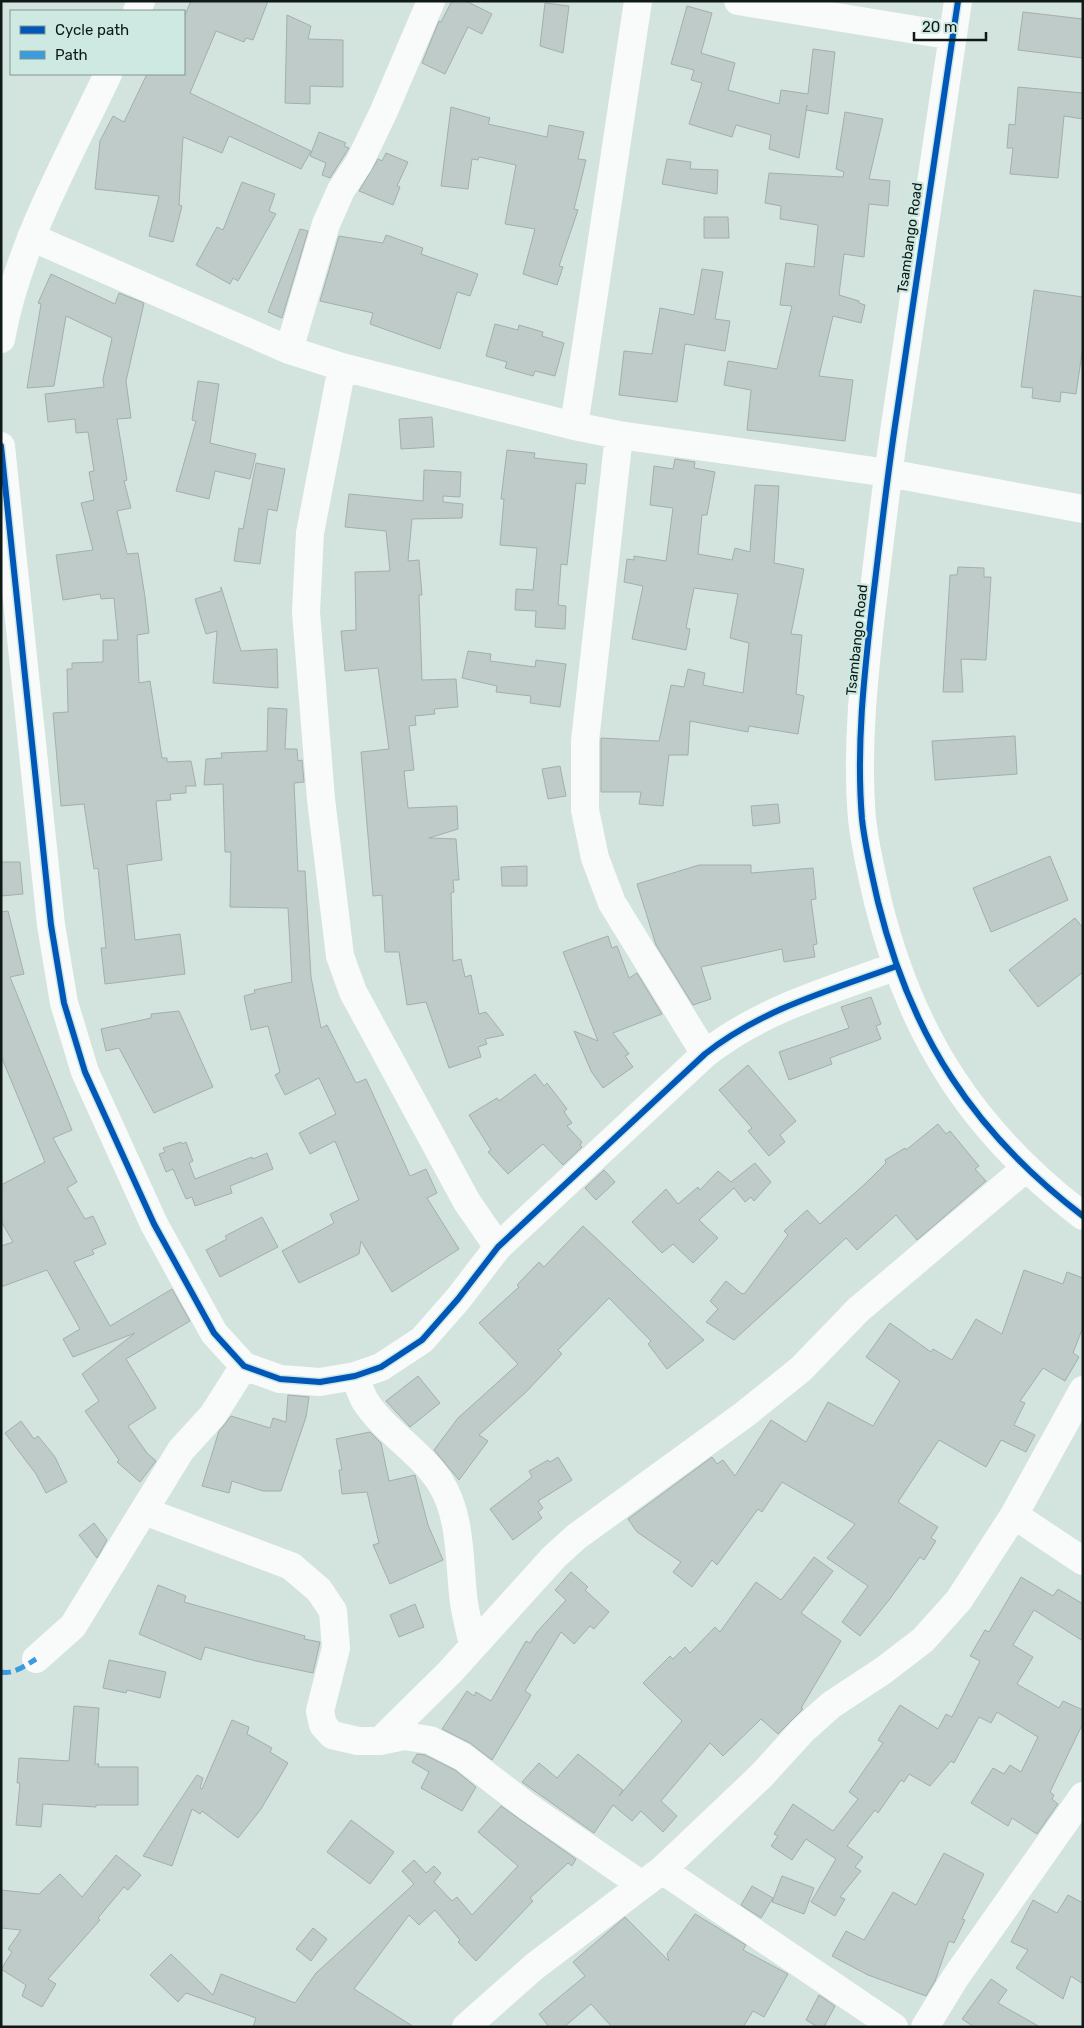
<svg xmlns="http://www.w3.org/2000/svg" width="1084" height="2028" viewBox="0 0 1084 2028" font-family="Rubik,sans-serif">
	<rect width="100%" height="100%" fill="#d3e3de"/>
	<path fill="#bfcbc8" stroke="#a3afac" d="M 191,1 L 268,1 L 253,40 L 246,38 L 244,42 L 216,31 L 190,93 L 311,151 L 301,169 L 229,136 L 222,153 L 183,137 L 179,205 L 182,206 L 173,242 L 149,236 L 159,196 L 95,189 L 100,141 L 113,116 L 124,122 L 147,74 L 184,74 L 184,17 Z
		M 452,1 L 466,1 L 492,14 L 482,34 L 468,27 L 445,74 L 422,63 L 439,21 L 441,22 Z
		M 545,3 L 569,6 L 563,53 L 540,46 Z
		M 687,6 L 712,13 L 701,53 L 735,63 L 728,90 L 779,104 L 781,90 L 808,94 L 813,49 L 835,52 L 828,114 L 806,110 L 807,105 L 799,158 L 769,149 L 771,135 L 736,125 L 732,137 L 689,124 L 702,83 L 691,80 L 694,70 L 671,64 Z
		M 1023,12 L 1083,19 L 1083,58 L 1018,50 Z
		M 287,15 L 311,26 L 308,39 L 343,40 L 343,87 L 310,86 L 310,104 L 285,103 Z
		M 1018,87 L 1083,93 L 1083,119 L 1064,116 L 1058,178 L 1010,174 L 1013,148 L 1007,148 L 1009,124 L 1015,125 Z
		M 451,107 L 490,118 L 488,124 L 547,137 L 549,125 L 584,132 L 578,159 L 586,160 L 574,209 L 578,210 L 559,266 L 563,267 L 557,285 L 523,274 L 535,229 L 505,224 L 516,165 L 479,157 L 478,160 L 472,159 L 468,189 L 441,186 Z
		M 845,112 L 883,119 L 869,179 L 890,181 L 888,206 L 869,204 L 864,257 L 844,254 L 839,295 L 859,301 L 859,303 L 865,305 L 861,323 L 833,316 L 819,376 L 853,380 L 845,441 L 747,430 L 751,390 L 724,385 L 728,361 L 777,369 L 792,306 L 780,305 L 786,263 L 814,267 L 818,225 L 780,219 L 781,206 L 765,203 L 769,173 L 843,177 L 844,172 L 836,169 Z
		M 319,132 L 346,143 L 344,146 L 349,148 L 330,178 L 322,175 L 326,163 L 310,156 Z
		M 386,153 L 408,162 L 397,186 L 400,187 L 393,205 L 359,191 L 378,159 L 382,161 Z
		M 667,159 L 691,162 L 690,169 L 718,170 L 717,194 L 662,184 Z
		M 242,182 L 275,194 L 269,211 L 276,214 L 238,281 L 233,278 L 230,284 L 196,265 L 217,227 L 223,230 Z
		M 704,217 L 728,217 L 729,238 L 704,238 Z
		M 300,229 L 308,231 L 282,318 L 268,312 Z
		M 386,235 L 423,248 L 421,254 L 478,274 L 470,296 L 457,292 L 440,349 L 370,324 L 373,313 L 320,301 L 339,236 L 383,243 Z
		M 702,269 L 723,272 L 715,319 L 730,321 L 725,351 L 685,344 L 677,402 L 619,395 L 624,351 L 652,354 L 660,308 L 694,315 Z
		M 51,274 L 115,304 L 119,293 L 144,303 L 126,381 L 131,418 L 117,419 L 127,480 L 124,481 L 131,508 L 117,511 L 127,554 L 138,553 L 145,597 L 149,633 L 137,635 L 139,683 L 150,681 L 162,758 L 167,758 L 167,762 L 191,761 L 196,786 L 186,786 L 186,793 L 170,794 L 171,800 L 156,801 L 162,860 L 127,865 L 135,940 L 180,934 L 185,974 L 105,984 L 101,948 L 106,948 L 98,868 L 94,869 L 84,804 L 61,806 L 53,713 L 68,712 L 67,669 L 72,669 L 72,663 L 103,662 L 103,640 L 118,640 L 114,598 L 101,599 L 100,594 L 63,600 L 56,555 L 93,550 L 81,503 L 94,500 L 89,472 L 94,471 L 88,432 L 76,433 L 75,419 L 48,422 L 45,394 L 104,387 L 103,379 L 112,338 L 66,316 L 54,386 L 27,388 L 41,304 L 38,303 Z
		M 1034,290 L 1083,297 L 1083,346 L 1076,394 L 1061,392 L 1060,402 L 1032,398 L 1033,388 L 1021,387 Z
		M 495,324 L 518,330 L 519,325 L 543,332 L 542,336 L 564,343 L 555,376 L 535,371 L 533,376 L 505,368 L 507,362 L 486,356 Z
		M 198,381 L 219,384 L 210,443 L 256,454 L 250,479 L 215,471 L 209,499 L 176,491 L 196,421 L 192,420 Z
		M 432,417 L 434,447 L 401,449 L 399,419 Z
		M 507,450 L 535,453 L 534,458 L 587,464 L 585,484 L 576,483 L 567,565 L 561,564 L 558,605 L 566,606 L 565,629 L 535,627 L 536,611 L 515,610 L 516,589 L 533,590 L 537,548 L 500,545 L 504,499 L 501,499 Z
		M 675,459 L 695,462 L 694,468 L 715,472 L 707,515 L 702,515 L 698,554 L 732,560 L 735,548 L 750,552 L 755,485 L 779,486 L 774,563 L 804,569 L 791,634 L 802,635 L 796,694 L 804,696 L 798,734 L 749,726 L 748,732 L 690,721 L 688,755 L 669,755 L 663,806 L 639,804 L 641,792 L 601,792 L 601,738 L 659,741 L 671,685 L 684,687 L 688,669 L 705,673 L 703,685 L 743,693 L 749,643 L 730,638 L 738,594 L 694,588 L 686,628 L 690,629 L 686,650 L 632,639 L 643,586 L 624,582 L 627,559 L 634,560 L 634,556 L 666,561 L 673,508 L 650,505 L 654,466 L 673,469 Z
		M 256,463 L 285,469 L 277,511 L 268,509 L 260,564 L 234,561 L 239,528 L 243,529 Z
		M 424,470 L 461,472 L 460,497 L 443,496 L 443,502 L 463,504 L 462,518 L 412,519 L 408,561 L 419,560 L 422,595 L 419,595 L 422,680 L 456,679 L 458,707 L 434,709 L 435,714 L 415,716 L 416,725 L 409,726 L 414,770 L 404,771 L 408,808 L 457,806 L 458,829 L 429,838 L 456,839 L 459,880 L 453,880 L 454,892 L 451,893 L 453,961 L 461,959 L 465,977 L 471,975 L 479,1014 L 486,1012 L 504,1035 L 485,1039 L 487,1044 L 478,1047 L 481,1057 L 449,1068 L 426,1002 L 407,1005 L 399,952 L 385,952 L 382,895 L 373,896 L 361,752 L 389,749 L 378,668 L 345,671 L 341,631 L 356,630 L 355,572 L 390,571 L 386,531 L 345,527 L 349,494 L 423,501 Z
		M 958,567 L 984,568 L 984,577 L 991,577 L 986,660 L 961,659 L 963,692 L 943,692 L 950,575 L 957,575 Z
		M 221,587 L 241,651 L 277,649 L 278,688 L 213,683 L 217,631 L 206,634 L 195,599 L 221,591 Z
		M 468,651 L 491,654 L 490,661 L 535,667 L 536,660 L 566,664 L 560,707 L 530,703 L 531,696 L 496,692 L 497,686 L 462,678 Z
		M 268,708 L 287,709 L 285,749 L 297,749 L 298,761 L 302,760 L 304,782 L 294,783 L 298,871 L 305,871 L 311,977 L 321,1028 L 327,1025 L 356,1083 L 366,1079 L 410,1176 L 426,1169 L 437,1193 L 427,1198 L 459,1249 L 392,1292 L 361,1241 L 359,1254 L 299,1283 L 282,1251 L 334,1223 L 330,1214 L 359,1200 L 335,1141 L 310,1154 L 299,1133 L 336,1114 L 319,1078 L 285,1095 L 275,1075 L 280,1072 L 268,1026 L 251,1030 L 244,996 L 255,993 L 254,990 L 292,982 L 288,908 L 230,907 L 231,852 L 225,852 L 223,784 L 204,785 L 206,759 L 222,758 L 221,753 L 267,751 Z
		M 1015,736 L 1017,774 L 935,780 L 932,741 Z
		M 560,766 L 566,796 L 548,799 L 542,769 Z
		M 778,804 L 780,823 L 753,826 L 751,806 Z
		M 1050,856 L 1068,900 L 991,932 L 973,888 Z
		M 1,862 L 20,862 L 23,894 L 1,896 Z
		M 699,865 L 751,865 L 751,873 L 813,868 L 816,899 L 811,900 L 817,944 L 813,945 L 815,957 L 784,962 L 782,949 L 701,967 L 711,999 L 693,1005 L 656,945 L 637,884 Z
		M 527,866 L 527,886 L 502,886 L 501,867 Z
		M 8,911 L 24,974 L 10,977 L 72,1130 L 53,1138 L 77,1182 L 67,1188 L 85,1219 L 93,1216 L 106,1244 L 92,1250 L 94,1254 L 74,1262 L 110,1326 L 172,1289 L 190,1321 L 126,1359 L 156,1408 L 128,1426 L 147,1453 L 156,1461 L 140,1482 L 117,1462 L 119,1460 L 85,1411 L 99,1401 L 82,1374 L 135,1333 L 73,1357 L 63,1339 L 80,1329 L 47,1270 L 1,1287 L 1,1246 L 13,1242 L 1,1221 L 1,1185 L 45,1162 L 1,1056 L 1,912 Z
		M 1075,918 L 1083,928 L 1083,972 L 1038,1007 L 1009,970 Z
		M 608,936 L 612,948 L 617,946 L 629,978 L 637,973 L 662,1014 L 613,1033 L 629,1054 L 625,1056 L 633,1067 L 603,1088 L 591,1071 L 574,1031 L 598,1041 L 563,952 Z
		M 871,997 L 881,1024 L 876,1026 L 881,1039 L 830,1058 L 832,1064 L 789,1080 L 779,1052 L 849,1028 L 841,1007 Z
		M 179,1011 L 213,1087 L 154,1113 L 119,1048 L 106,1051 L 101,1029 L 151,1018 L 151,1014 Z
		M 748,1065 L 796,1121 L 780,1135 L 785,1142 L 769,1156 L 748,1131 L 752,1128 L 719,1090 Z
		M 535,1074 L 544,1086 L 547,1083 L 567,1109 L 564,1112 L 572,1123 L 567,1126 L 582,1142 L 580,1145 L 582,1147 L 563,1165 L 543,1144 L 508,1174 L 488,1152 L 491,1150 L 469,1115 L 497,1098 L 499,1101 Z
		M 938,1124 L 946,1134 L 950,1131 L 979,1166 L 975,1169 L 986,1181 L 917,1240 L 896,1215 L 857,1250 L 846,1238 L 734,1340 L 706,1322 L 718,1309 L 710,1301 L 726,1281 L 742,1294 L 745,1293 L 788,1235 L 784,1231 L 807,1210 L 820,1224 L 866,1183 L 886,1163 L 885,1160 L 905,1148 L 906,1150 Z
		M 181,1142 L 182,1144 L 186,1142 L 193,1161 L 189,1163 L 195,1179 L 252,1157 L 253,1159 L 267,1153 L 273,1169 L 230,1186 L 232,1193 L 195,1206 L 192,1197 L 186,1199 L 173,1169 L 166,1172 L 159,1154 L 165,1152 L 163,1148 Z
		M 755,1163 L 771,1182 L 754,1201 L 751,1197 L 745,1202 L 734,1188 L 699,1220 L 718,1238 L 693,1263 L 673,1244 L 662,1253 L 632,1222 L 666,1189 L 678,1204 L 698,1187 L 700,1190 L 718,1171 L 731,1182 Z
		M 604,1170 L 615,1182 L 596,1200 L 585,1188 Z
		M 262,1217 L 278,1247 L 220,1277 L 206,1250 L 227,1239 L 225,1236 Z
		M 583,1226 L 704,1340 L 667,1369 L 648,1344 L 651,1341 L 609,1298 L 558,1350 L 562,1354 L 526,1392 L 479,1435 L 488,1441 L 459,1480 L 434,1450 L 458,1418 L 518,1364 L 479,1323 L 519,1287 L 517,1285 L 539,1262 L 544,1267 Z
		M 1024,1270 L 1063,1284 L 1067,1272 L 1083,1278 L 1083,1327 L 1073,1353 L 1079,1357 L 1065,1381 L 1043,1368 L 1020,1401 L 1025,1403 L 1014,1425 L 1035,1435 L 1026,1452 L 1001,1440 L 986,1467 L 939,1440 L 898,1502 L 938,1527 L 931,1538 L 936,1541 L 924,1560 L 920,1557 L 889,1600 L 860,1636 L 842,1622 L 868,1586 L 827,1558 L 855,1524 L 782,1482 L 762,1512 L 758,1509 L 717,1565 L 712,1560 L 692,1587 L 673,1572 L 681,1562 L 637,1532 L 628,1519 L 712,1457 L 717,1464 L 723,1460 L 735,1476 L 771,1420 L 806,1442 L 828,1402 L 873,1426 L 900,1381 L 866,1357 L 890,1323 L 931,1352 L 933,1349 L 952,1360 L 976,1319 L 1002,1334 Z
		M 418,1376 L 440,1403 L 410,1427 L 386,1401 Z
		M 288,1395 L 309,1397 L 306,1417 L 281,1491 L 263,1491 L 232,1481 L 229,1493 L 202,1486 L 219,1431 L 231,1416 L 270,1428 L 273,1418 L 286,1422 Z
		M 21,1421 L 34,1439 L 38,1436 L 55,1457 L 67,1482 L 46,1493 L 36,1474 L 5,1433 Z
		M 370,1432 L 381,1443 L 389,1481 L 415,1475 L 428,1525 L 443,1560 L 390,1584 L 373,1545 L 379,1543 L 367,1492 L 342,1494 L 339,1470 L 342,1470 L 336,1439 Z
		M 558,1457 L 572,1480 L 538,1501 L 543,1508 L 538,1512 L 542,1518 L 513,1540 L 490,1509 L 532,1477 L 529,1471 L 548,1460 L 550,1462 Z
		M 94,1523 L 107,1540 L 97,1558 L 79,1535 Z
		M 814,1557 L 833,1571 L 801,1613 L 841,1641 L 801,1708 L 803,1709 L 778,1734 L 761,1719 L 723,1756 L 710,1743 L 661,1801 L 677,1816 L 663,1832 L 641,1811 L 632,1821 L 613,1805 L 594,1833 L 522,1782 L 539,1763 L 557,1778 L 578,1754 L 623,1790 L 619,1796 L 682,1721 L 643,1683 L 670,1656 L 673,1659 L 685,1647 L 690,1653 L 715,1627 L 720,1632 L 756,1582 L 781,1600 Z
		M 571,1572 L 588,1587 L 585,1590 L 609,1612 L 594,1629 L 590,1626 L 574,1644 L 561,1632 L 525,1691 L 531,1695 L 492,1760 L 470,1743 L 442,1729 L 467,1691 L 474,1696 L 476,1692 L 491,1701 L 526,1641 L 530,1643 L 537,1632 L 566,1600 L 555,1590 Z
		M 1021,1577 L 1053,1596 L 1058,1589 L 1083,1604 L 1083,1641 L 1034,1610 L 1013,1645 L 1033,1657 L 1017,1684 L 1059,1708 L 1063,1701 L 1083,1710 L 1083,1723 L 1050,1792 L 1054,1795 L 1052,1799 L 1058,1804 L 1037,1834 L 1012,1818 L 1008,1826 L 971,1803 L 993,1768 L 1004,1774 L 1010,1765 L 1021,1772 L 1038,1737 L 997,1712 L 991,1723 L 979,1717 L 954,1763 L 951,1761 L 930,1786 L 909,1774 L 904,1782 L 901,1780 L 878,1813 L 875,1810 L 847,1846 L 863,1857 L 855,1867 L 861,1871 L 840,1897 L 845,1899 L 835,1916 L 811,1902 L 836,1859 L 806,1839 L 792,1860 L 771,1846 L 778,1836 L 774,1834 L 793,1804 L 833,1831 L 858,1799 L 849,1792 L 883,1743 L 878,1740 L 900,1705 L 938,1729 L 946,1714 L 952,1717 L 980,1661 L 970,1656 L 985,1630 L 989,1632 Z
		M 158,1585 L 186,1596 L 184,1602 L 305,1636 L 304,1639 L 320,1642 L 313,1673 L 256,1661 L 205,1647 L 201,1660 L 139,1634 Z
		M 415,1604 L 424,1627 L 399,1637 L 390,1615 Z
		M 109,1660 L 166,1672 L 160,1698 L 127,1690 L 126,1693 L 103,1688 Z
		M 74,1706 L 99,1708 L 95,1764 L 99,1764 L 98,1767 L 138,1767 L 138,1805 L 96,1805 L 96,1807 L 43,1804 L 41,1827 L 16,1825 L 20,1783 L 17,1783 L 19,1758 L 69,1761 Z
		M 232,1720 L 249,1727 L 247,1734 L 272,1748 L 270,1752 L 288,1763 L 261,1809 L 238,1838 L 202,1811 L 200,1814 L 192,1809 L 172,1866 L 143,1856 L 197,1775 L 203,1778 L 200,1788 L 202,1789 Z
		M 417,1754 L 425,1755 L 455,1770 L 476,1787 L 462,1811 L 421,1788 L 429,1772 L 412,1762 Z
		M 501,1806 L 576,1859 L 572,1866 L 568,1863 L 530,1898 L 533,1901 L 476,1961 L 458,1942 L 460,1940 L 435,1910 L 419,1925 L 409,1915 L 354,1989 L 414,2027 L 253,2027 L 256,2018 L 186,1993 L 178,2002 L 150,1975 L 171,1954 L 213,1995 L 221,1974 L 295,2003 L 316,1973 L 414,1884 L 402,1871 L 414,1860 L 426,1873 L 434,1866 L 441,1873 L 434,1882 L 452,1901 L 457,1897 L 472,1915 L 518,1866 L 478,1832 Z
		M 351,1820 L 394,1852 L 370,1884 L 327,1852 Z
		M 944,1853 L 984,1874 L 962,1919 L 965,1920 L 954,1943 L 949,1941 L 935,1981 L 926,1996 L 868,1975 L 832,1956 L 846,1931 L 864,1940 L 893,1892 L 916,1905 Z
		M 116,1855 L 141,1875 L 128,1890 L 124,1887 L 98,1918 L 100,1920 L 48,1979 L 56,1984 L 42,2007 L 22,1996 L 26,1985 L 1,1969 L 12,1952 L 8,1949 L 21,1930 L 1,1928 L 1,1890 L 39,1894 L 60,1874 L 82,1897 Z
		M 782,1876 L 814,1888 L 804,1914 L 772,1902 Z
		M 752,1886 L 773,1898 L 761,1918 L 741,1905 Z
		M 1068,1895 L 1083,1903 L 1083,1984 L 1071,1976 L 1063,1999 L 1016,1968 L 1028,1950 L 1011,1942 L 1033,1900 L 1057,1913 Z
		M 695,1914 L 746,1945 L 743,1950 L 788,1974 L 764,2017 L 753,2011 L 743,2027 L 612,2027 L 591,2004 L 564,2027 L 549,2027 L 539,2014 L 585,1976 L 573,1962 L 625,1917 L 669,1961 L 667,1954 Z
		M 313,1928 L 327,1939 L 311,1961 L 296,1949 Z
		M 991,1979 L 1007,1990 L 998,2003 L 1040,2027 L 974,2027 L 962,2019 Z
		M 819,1995 L 835,2006 L 824,2027 L 818,2027 L 806,2020 Z"/>
	<g fill="none" stroke-linecap="round" stroke-linejoin="round">
		<path stroke="#f8fbfa" stroke-width="28" d="M 738,1 L 953,36
			M 958,1 C 938,138 917,275 897,412 C 887,477 880,541 872,606 C 864,676 856,748 862,819 C 865,847 872,875 878,902 C 911,1036 973,1132 1083,1216
			M 137,11 L 141,1
			M 31,237 L 289,350 L 342,367 L 574,426 L 619,435 L 888,473 L 1083,509
			M 1,339 C 18,245 68,159 108,74
			M 289,350 L 326,224 L 341,190 L 359,163 L 384,111 L 431,1
			M 342,367 L 310,533 L 306,612 L 321,799 L 340,956 L 353,992 L 467,1202 L 498,1247
			M 574,426 L 638,1
			M 619,435 L 585,741 L 585,810 L 595,858 L 612,903 L 705,1054
			M 1,446 L 51,925 L 64,1003 L 85,1072 L 154,1224 L 214,1333 L 244,1366 L 280,1379 L 320,1382 L 355,1376 L 381,1367 L 422,1340 L 458,1299 L 498,1247 L 705,1054 C 762,1009 831,990 897,966
			M 355,1376 C 358,1384 361,1394 365,1401 C 385,1432 420,1451 440,1482 C 461,1515 459,1557 463,1594 C 464,1611 470,1629 473,1646
			M 144,1511 L 291,1566 L 319,1590 L 333,1611 L 336,1648 L 320,1711 L 323,1725 L 332,1735 L 358,1741 L 380,1741 L 404,1736 L 430,1740 L 463,1757 L 528,1807 L 642,1885
			M 1014,1515 L 1083,1561
			M 36,1659 L 73,1626 L 181,1450 L 213,1415 L 244,1366
			M 380,1741 L 450,1672 L 554,1557 L 576,1537 L 745,1414 L 801,1369 L 858,1310 L 1026,1168
			M 662,1870 L 894,2027
			M 466,2027 L 535,1966 L 662,1870 L 761,1776 L 803,1730 L 831,1705 L 884,1670 L 923,1640 L 959,1600 L 1014,1515 L 1083,1390
			M 925,2027 L 955,1978 L 1083,1796"/>
		<path stroke="#3a9bdf" stroke-width="5" stroke-dasharray="10 5" stroke-linecap="butt" d="M 1,1672 C 13,1675 26,1665 36,1659"/>
		<g stroke="#cde9e2" stroke-width="9">
			<path id="cycleway" d="M 958,1 C 938,138 917,275 897,412 C 887,477 880,541 872,606 C 864,676 856,748 862,819 C 865,847 872,875 878,902 C 911,1036 973,1132 1083,1216
				M 1,446 L 51,925 L 64,1003 L 85,1072 L 154,1224 L 214,1333 L 244,1366 L 280,1379 L 320,1382 L 355,1376 L 381,1367 L 422,1340 L 458,1299 L 498,1247 L 705,1054 C 762,1009 831,990 897,966"/>
		</g>
		<use href="#cycleway" stroke="#0057b8" stroke-width="6"/>
	</g>
	<g text-anchor="middle" dominant-baseline="central" stroke-width="4.5" stroke-linejoin="round" paint-order="stroke">
		<g font-size="14" fill="#0f1916" stroke="#cde9e2">
			<text transform="translate(910 238) rotate(-82)">Tsambango Road</text>
			<text transform="translate(857 640) rotate(-84)">Tsambango Road</text>
		</g>
	</g>
	<rect width="1084" height="2028" fill="none" stroke="#0f1916" stroke-width="5"/>
	<rect x="10" y="10" width="175" height="65" fill="#cde9e2" stroke="#819690"/>
	<rect x="20" y="26" width="25" height="8" fill="#0057b8" stroke="#819690"/>
	<text x="55" y="35" font-size="15" fill="#0f1916">Cycle path</text>
	<rect x="20" y="51" width="25" height="8" fill="#3a9bdf" stroke="#819690"/>
	<text x="55" y="60" font-size="15" fill="#0f1916">Path</text>
	<path d="M914 32v8h72v-8" fill="none" stroke="#0f1916" stroke-width="2.5"/>
	<text x="922" y="32" font-size="15" fill="#0f1916" stroke="#cde9e2" stroke-width="4" paint-order="stroke">20 m</text>
</svg>
